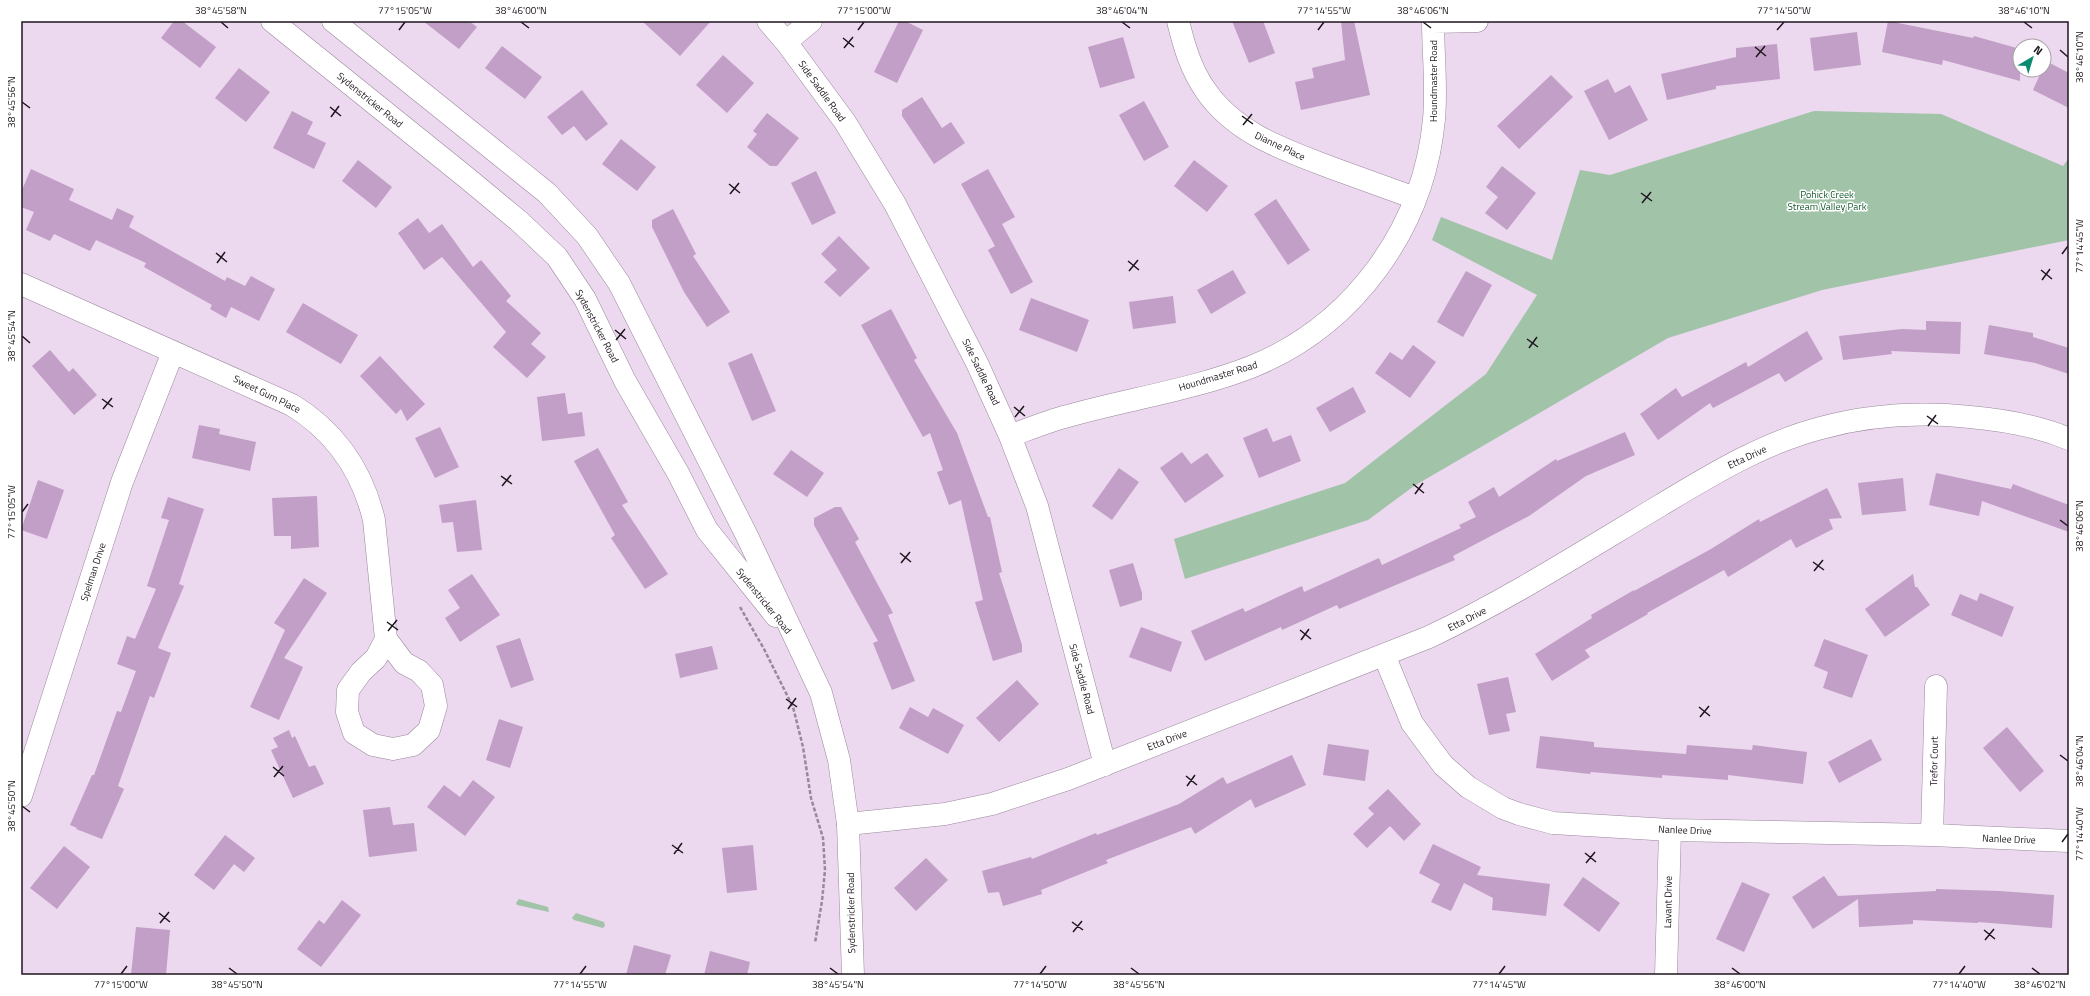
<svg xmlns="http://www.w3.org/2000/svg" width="2090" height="996" viewBox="0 0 2090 996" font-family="'Titillium Web',sans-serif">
	<rect width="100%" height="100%" fill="#ecd8ef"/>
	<path fill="#a1c3a8" d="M 1814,111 L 1941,114 L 2063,166 L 2069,158 L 2069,240 L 1822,290 L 1668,338 L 1414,486 L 1368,520 L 1185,579 L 1174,539 L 1345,483 L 1486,374 L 1537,295 L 1432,240 L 1441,217 L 1552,260 L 1580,170 L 1610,175 Z
		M 519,899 L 548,907 L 549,912 L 517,905 L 516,903 Z
		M 576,913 L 604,922 L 605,926 L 603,928 L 574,920 L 572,918 Z"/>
	<path fill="#c29fc6" d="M 174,21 L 182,21 L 216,47 L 200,68 L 161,38 Z
		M 423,21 L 469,21 L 477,27 L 459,49 Z
		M 642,21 L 711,21 L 680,56 Z
		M 899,21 L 905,21 L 923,30 L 897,83 L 874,72 Z
		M 1232,21 L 1263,21 L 1275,53 L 1249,63 Z
		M 1341,21 L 1354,21 L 1370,95 L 1301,110 L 1295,82 L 1314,78 L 1312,68 L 1345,60 Z
		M 1888,21 L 1973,38 L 1974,36 L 2020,49 L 2020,81 L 1943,60 L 1942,65 L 1882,52 Z
		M 1857,32 L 1861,65 L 1814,71 L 1810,38 Z
		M 1123,37 L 1135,78 L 1100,88 L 1088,47 Z
		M 1777,44 L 1780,79 L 1716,86 L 1716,89 L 1667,100 L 1661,74 L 1736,57 L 1736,48 Z
		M 502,46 L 542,77 L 525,99 L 485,68 Z
		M 723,55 L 754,83 L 727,113 L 696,85 Z
		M 2046,61 L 2069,73 L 2069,108 L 2033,90 L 2042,70 L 2044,70 Z
		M 239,68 L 270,92 L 246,122 L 215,98 Z
		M 1551,75 L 1573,97 L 1519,149 L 1497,126 Z
		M 1608,79 L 1615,93 L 1630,85 L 1648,120 L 1609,140 L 1584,91 Z
		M 582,90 L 608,124 L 586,141 L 574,126 L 562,135 L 547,117 Z
		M 922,97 L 942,128 L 951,122 L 965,143 L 934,164 L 902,116 L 902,110 Z
		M 1144,101 L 1169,147 L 1144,161 L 1119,115 Z
		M 292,111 L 313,122 L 307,134 L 326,143 L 314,169 L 273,148 Z
		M 767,113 L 799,138 L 777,166 L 770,166 L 747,147 L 757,134 L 753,131 Z
		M 621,139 L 656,167 L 637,191 L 602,164 Z
		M 358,160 L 392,187 L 376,208 L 342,181 Z
		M 1194,160 L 1228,186 L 1207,212 L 1174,186 Z
		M 1502,166 L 1536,193 L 1507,230 L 1485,213 L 1498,197 L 1486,187 Z
		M 31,169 L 74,189 L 69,200 L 112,220 L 117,208 L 134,216 L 129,227 L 225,281 L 227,277 L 245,286 L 251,276 L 275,289 L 259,321 L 231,307 L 226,318 L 210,309 L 212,305 L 144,267 L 146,263 L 96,240 L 90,251 L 54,234 L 50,241 L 26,230 L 34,212 L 21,207 L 21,192 Z
		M 988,169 L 1015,217 L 1002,224 L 1033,282 L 1011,294 L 988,250 L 995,246 L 961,184 Z
		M 816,171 L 836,213 L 812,225 L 791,183 Z
		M 1276,199 L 1310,250 L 1288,265 L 1254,214 Z
		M 673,209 L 696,254 L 693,256 L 730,312 L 707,327 L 684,292 L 652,227 L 652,220 Z
		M 418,218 L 429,233 L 442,224 L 473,267 L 481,260 L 511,296 L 506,301 L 541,333 L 531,344 L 546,357 L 527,378 L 493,347 L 506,332 L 442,257 L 424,270 L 398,233 Z
		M 839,236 L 870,268 L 840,297 L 824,282 L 837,270 L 821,254 Z
		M 1233,270 L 1246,293 L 1211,314 L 1197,290 Z
		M 1466,271 L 1492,285 L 1463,337 L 1437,322 Z
		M 1173,296 L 1176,323 L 1133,329 L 1129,302 Z
		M 1031,298 L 1089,320 L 1077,352 L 1019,330 Z
		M 303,303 L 358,335 L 341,364 L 286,332 Z
		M 891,309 L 917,358 L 914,360 L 957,433 L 988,517 L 990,517 L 1002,572 L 999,573 L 1022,645 L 1022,652 L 993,661 L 975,602 L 983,600 L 961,500 L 949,505 L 937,472 L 943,470 L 930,433 L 923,437 L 861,325 Z
		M 1926,321 L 1961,322 L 1960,354 L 1891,351 L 1892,354 L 1843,360 L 1839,336 L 1902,329 L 1926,330 Z
		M 1989,325 L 2033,333 L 2033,337 L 2069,348 L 2069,374 L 2035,363 L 1984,354 Z
		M 1807,331 L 1823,359 L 1785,382 L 1779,373 L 1713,408 L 1710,403 L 1658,440 L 1640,414 L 1676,388 L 1682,397 L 1746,362 L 1748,367 Z
		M 1413,345 L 1436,362 L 1410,398 L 1375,373 L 1390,352 L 1402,360 Z
		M 50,350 L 69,372 L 73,368 L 97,395 L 74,415 L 32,366 Z
		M 752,353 L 776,411 L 752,421 L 728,363 Z
		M 380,356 L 425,404 L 407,421 L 401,409 L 396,414 L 360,376 Z
		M 1353,387 L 1366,412 L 1330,432 L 1316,408 Z
		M 565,393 L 568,414 L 582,412 L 585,436 L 542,441 L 537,397 Z
		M 199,425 L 220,429 L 219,434 L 256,442 L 250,471 L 192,458 Z
		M 440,427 L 459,467 L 435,478 L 415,438 Z
		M 1267,428 L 1273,442 L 1291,435 L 1301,461 L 1259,478 L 1243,438 Z
		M 1625,432 L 1635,455 L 1586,476 L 1529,516 L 1453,556 L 1455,560 L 1339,609 L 1337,605 L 1282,630 L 1281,627 L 1205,661 L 1191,631 L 1243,608 L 1245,612 L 1302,586 L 1304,592 L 1379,558 L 1382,565 L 1461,528 L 1459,525 L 1476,517 L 1468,502 L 1494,487 L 1499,497 L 1556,459 L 1557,461 Z
		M 598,448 L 628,502 L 622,505 L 668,574 L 645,589 L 611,538 L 615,535 L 574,461 Z
		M 791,450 L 824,473 L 807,497 L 773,474 Z
		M 1182,452 L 1191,464 L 1207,453 L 1224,476 L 1185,503 L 1160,468 Z
		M 1119,468 L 1139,482 L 1112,520 L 1092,506 Z
		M 1936,473 L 2011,489 L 2013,484 L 2069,505 L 2069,532 L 1982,501 L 1979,516 L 1929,505 Z
		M 1903,478 L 1906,511 L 1862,515 L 1858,483 Z
		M 38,480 L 64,490 L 47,539 L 21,530 Z
		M 1827,488 L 1842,518 L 1829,519 L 1833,529 L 1796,548 L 1791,539 L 1728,577 L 1724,570 L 1647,613 L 1648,614 L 1585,650 L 1590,657 L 1552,681 L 1535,654 L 1592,618 L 1591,615 L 1634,590 L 1634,591 L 1711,549 L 1759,519 L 1760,522 Z
		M 317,496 L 319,547 L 291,549 L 291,536 L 274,536 L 272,498 Z
		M 168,497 L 204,509 L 179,584 L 184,586 L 158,648 L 171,653 L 154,698 L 150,696 L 118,786 L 124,789 L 102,839 L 76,829 L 77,828 L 70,825 L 92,775 L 94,775 L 117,711 L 121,712 L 136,671 L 117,664 L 127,636 L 135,639 L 156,589 L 147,586 L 169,520 L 161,518 Z
		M 476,500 L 482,550 L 457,552 L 453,522 L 442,523 L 439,505 Z
		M 835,507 L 841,507 L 859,539 L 855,542 L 893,613 L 888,615 L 915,681 L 892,690 L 873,643 L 878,641 L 814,525 L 814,518 Z
		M 1133,563 L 1142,593 L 1142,600 L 1120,607 L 1109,570 Z
		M 472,574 L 500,615 L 460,642 L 445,618 L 460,608 L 448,590 Z
		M 1913,574 L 1915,587 L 1917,587 L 1930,605 L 1885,637 L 1865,609 Z
		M 304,578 L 327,593 L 284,658 L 303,667 L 279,720 L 250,707 L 285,630 L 274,623 Z
		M 1980,593 L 2014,607 L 2002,637 L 1951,615 L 1960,594 L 1977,601 Z
		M 1141,627 L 1182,642 L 1171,672 L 1129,657 Z
		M 520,638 L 534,680 L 511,688 L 496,646 Z
		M 1824,639 L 1868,655 L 1852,698 L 1823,688 L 1828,672 L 1814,666 Z
		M 712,646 L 718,669 L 680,678 L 675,654 Z
		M 1508,677 L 1516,712 L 1506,714 L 1510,731 L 1489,735 L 1477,684 Z
		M 1017,680 L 1039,704 L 999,742 L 976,718 Z
		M 910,707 L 928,717 L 933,708 L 964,725 L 948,754 L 899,728 Z
		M 499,719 L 523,727 L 510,768 L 486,760 Z
		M 2007,727 L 2044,771 L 2020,792 L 1983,748 Z
		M 289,730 L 292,738 L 295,736 L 309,767 L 315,765 L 324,784 L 293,798 L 271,750 L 278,747 L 273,738 Z
		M 1540,736 L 1594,742 L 1594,747 L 1686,754 L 1687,745 L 1752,750 L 1753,745 L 1807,752 L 1803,784 L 1728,775 L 1728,780 L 1662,775 L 1662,778 L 1591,772 L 1590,774 L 1536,768 Z
		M 1871,739 L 1882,760 L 1839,783 L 1828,762 Z
		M 1328,744 L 1369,750 L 1365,781 L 1323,775 Z
		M 1292,755 L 1306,785 L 1255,808 L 1251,799 L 1195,834 L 1191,827 L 1106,860 L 1108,863 L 1041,890 L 1042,894 L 1003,906 L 999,892 L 988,893 L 982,871 L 1031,857 L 1032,859 L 1096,833 L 1097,835 L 1179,804 L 1223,777 L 1227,784 Z
		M 473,780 L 495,797 L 465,836 L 427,807 L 444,785 L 460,797 Z
		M 1388,789 L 1421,824 L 1404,841 L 1390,826 L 1367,848 L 1353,834 L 1374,814 L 1368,808 Z
		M 390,807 L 393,825 L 414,823 L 417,851 L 369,857 L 363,810 Z
		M 225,835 L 255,858 L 244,872 L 234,864 L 214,890 L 194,875 Z
		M 1433,844 L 1481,867 L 1477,875 L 1550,884 L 1546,916 L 1492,910 L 1493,898 L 1464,883 L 1451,911 L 1431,902 L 1440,884 L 1419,873 Z
		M 753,845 L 757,890 L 727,893 L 722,848 Z
		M 64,846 L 90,867 L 57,909 L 30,888 Z
		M 926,858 L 948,880 L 916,911 L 894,888 Z
		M 1824,876 L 1838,896 L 1936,891 L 1936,889 L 1999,891 L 2054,895 L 2052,928 L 1978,922 L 1978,923 L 1913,920 L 1913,924 L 1859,927 L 1858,899 L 1813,929 L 1792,897 Z
		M 1583,877 L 1620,903 L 1599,932 L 1563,905 Z
		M 1742,882 L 1770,894 L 1744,952 L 1716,939 Z
		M 342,900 L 361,915 L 321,967 L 297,949 L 319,920 L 324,924 Z
		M 136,927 L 170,930 L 166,975 L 131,975 Z
		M 634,945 L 671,955 L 665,975 L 626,975 Z
		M 710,951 L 750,962 L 747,975 L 704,975 Z"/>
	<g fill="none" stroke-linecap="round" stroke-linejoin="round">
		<g stroke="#9a889c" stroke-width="23">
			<path id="minor" d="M 768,21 L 786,42 L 845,122 L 895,204 L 977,363 L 1010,436 L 1037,506 L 1105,765
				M 1178,21 C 1184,46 1191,70 1206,91 C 1236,134 1285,150 1332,168 C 1359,178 1387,188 1415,198
				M 1433,22 L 1477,21
				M 786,42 L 811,21
				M 21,284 L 292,405 C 336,432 362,470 374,520 L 386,639 L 404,663 L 419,671 L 432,685 L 436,706 L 429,730 L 413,745 L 393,749 L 373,745 L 354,733 L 347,712 L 348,690 L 361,672 L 376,658 L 386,639
				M 1010,436 C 1029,429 1048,421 1068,416 C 1128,399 1192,390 1251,367 C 1353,326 1424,229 1434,119 C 1437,87 1433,53 1433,21
				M 1384,655 L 1412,723 L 1443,765 L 1468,787 L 1503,808 L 1519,814 L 1553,823 L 1670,830 L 1932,835 L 2069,841
				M 21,796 L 122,482 L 173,352
				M 848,824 L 945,814 L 992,804 L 1068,779 L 1429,637 C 1509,599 1584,551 1661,505 C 1711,475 1763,443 1821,428 C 1869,415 1921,412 1970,417 C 2004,420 2038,426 2069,439
				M 1932,835 L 1936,686
				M 1666,975 L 1670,830"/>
		</g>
		<g stroke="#9a889c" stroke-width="23">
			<path id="secondary" d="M 272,21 L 467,178 L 520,222 L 557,257 L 585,299 L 625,381 L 678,473 L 707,530 L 776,616
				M 333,21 L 547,193 L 587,236 L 619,283 L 747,536 L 821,693 L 839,760 L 848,824 L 853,975"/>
		</g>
		<path stroke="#988899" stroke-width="2.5" stroke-dasharray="4 2" stroke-linecap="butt" d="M 740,607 L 764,649 L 793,707 L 803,747 L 811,798 L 823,838 L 825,870 L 822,901 L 815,943"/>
		<use href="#minor" stroke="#fff" stroke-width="22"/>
		<use href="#secondary" stroke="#fff" stroke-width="22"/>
	</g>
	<path fill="none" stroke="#1e161e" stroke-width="1.5" d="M 221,22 L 228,28M 521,22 L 529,28M 1122,22 L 1130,28M 1423,22 L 1431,28M 2024,22 L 2032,28M 399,30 L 405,22M 858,30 L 864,22M 1318,30 L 1324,22M 1777,30 L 1784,22M 843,38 L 854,47M 1755,47 L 1766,56M 844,48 L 853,37M 2060,50 L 2068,57M 1756,57 L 1765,46M 22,102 L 30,108M 330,107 L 341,116M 1242,116 L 1253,124M 331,117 L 339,106M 1243,125 L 1252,114M 729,184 L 740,193M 1641,193 L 1652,201M 730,194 L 739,183M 1642,203 L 1651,192M 216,253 L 227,262M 2062,254 L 2068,246M 1128,261 L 1139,270M 217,263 L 225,252M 2041,270 L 2052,279M 1129,271 L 1138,260M 2042,280 L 2050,269M 615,330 L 626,339M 22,336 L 30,343M 1527,339 L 1538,347M 616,340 L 625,329M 1529,348 L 1537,337M 102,399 L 113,407M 1014,407 L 1025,416M 103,409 L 112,398M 1927,416 L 1938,424M 1015,417 L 1024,406M 1928,426 L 1936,415M 501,476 L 512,484M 1413,484 L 1424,493M 502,486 L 511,475M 1415,494 L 1423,483M 22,512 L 28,504M 2060,520 L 2068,526M 900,553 L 911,562M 1813,562 L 1824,570M 901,563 L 910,552M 1814,571 L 1823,560M 387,622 L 398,630M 1300,630 L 1311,639M 388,631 L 397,620M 1301,640 L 1309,629M 786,699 L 797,707M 1699,707 L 1710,716M 788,709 L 796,698M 1700,717 L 1709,706M 2060,755 L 2068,761M 273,767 L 284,776M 1186,776 L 1197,785M 274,777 L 283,766M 1187,786 L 1195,775M 22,806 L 30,812M 2062,842 L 2068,834M 672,845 L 683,853M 1585,853 L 1596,862M 674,854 L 682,843M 1586,863 L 1595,852M 159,913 L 170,922M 1072,922 L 1083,930M 160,923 L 169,912M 1984,930 L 1995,939M 1073,932 L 1082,921M 1985,940 L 1994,929M 229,968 L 237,974M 830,968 L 838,974M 1131,968 L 1139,974M 1732,968 L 1740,974M 2032,968 L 2040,974M 121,974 L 127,966M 580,974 L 586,966M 1040,974 L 1046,966M 1499,974 L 1505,966M 1959,974 L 1965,966"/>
	<g text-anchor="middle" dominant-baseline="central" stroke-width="3" stroke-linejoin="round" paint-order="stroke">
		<g font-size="10" fill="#1e161e" stroke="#fff">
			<text transform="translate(1433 81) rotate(-90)">Houndmaster Road</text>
			<text transform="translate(822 91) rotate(54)">Side Saddle Road</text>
			<text transform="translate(370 100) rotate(39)">Sydenstricker Road</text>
			<text transform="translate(1280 146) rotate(25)">Dianne Place</text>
			<text transform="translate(597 326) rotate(62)">Sydenstricker Road</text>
			<text transform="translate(981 372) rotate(64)">Side Saddle Road</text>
			<text transform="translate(1218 376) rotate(-17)">Houndmaster Road</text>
			<text transform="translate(267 394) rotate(26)">Sweet Gum Place</text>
			<text transform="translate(1747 457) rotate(-25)">Etta Drive</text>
			<text transform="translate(93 572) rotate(-72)">Spelman Drive</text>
			<text transform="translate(764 601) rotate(51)">Sydenstricker Road</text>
			<text transform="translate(1467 619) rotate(-27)">Etta Drive</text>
			<text transform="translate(1082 679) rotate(75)">Side Saddle Road</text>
			<text transform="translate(1167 740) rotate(-21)">Etta Drive</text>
			<text transform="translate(1934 761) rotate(-89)">Trefor Court</text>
			<text transform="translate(1685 830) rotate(2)">Nanlee Drive</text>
			<text transform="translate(2009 839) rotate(2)">Nanlee Drive</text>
			<text transform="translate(1668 902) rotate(-89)">Lavant Drive</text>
			<text transform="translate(851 913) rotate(-91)">Sydenstricker Road</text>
		</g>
		<g font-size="10" fill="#12572b" stroke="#fff">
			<text x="1827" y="194">Pohick Creek<tspan x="1827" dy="12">Stream Valley Park</tspan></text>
		</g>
	</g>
	<rect width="2090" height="996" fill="none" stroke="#ffffff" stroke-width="44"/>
	<g transform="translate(2032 58) rotate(38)"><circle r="19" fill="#ffffff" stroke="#a5a2a5"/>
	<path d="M0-3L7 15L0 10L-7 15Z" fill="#098b70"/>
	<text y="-6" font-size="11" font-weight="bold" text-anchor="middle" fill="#1e161e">N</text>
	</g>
	<rect x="22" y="22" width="2046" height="952" fill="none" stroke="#1e161e" stroke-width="1.5"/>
	<g font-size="10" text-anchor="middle" fill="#1e161e">
		<text x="221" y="14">38°45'58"N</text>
		<text x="405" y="14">77°15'05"W</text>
		<text x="521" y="14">38°46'00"N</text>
		<text x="864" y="14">77°15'00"W</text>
		<text x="1122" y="14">38°46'04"N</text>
		<text x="1324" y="14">77°14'55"W</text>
		<text x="1423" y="14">38°46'06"N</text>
		<text x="1784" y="14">77°14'50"W</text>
		<text x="2024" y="14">38°46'10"N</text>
		<text transform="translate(2079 57) rotate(-90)" y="4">38°46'10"N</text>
		<text transform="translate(11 102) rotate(-90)" y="4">38°45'56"N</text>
		<text transform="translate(2079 246) rotate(-90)" y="4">77°14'45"W</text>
		<text transform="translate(11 336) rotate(-90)" y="4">38°45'54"N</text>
		<text transform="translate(11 512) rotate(-90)" y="4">77°15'05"W</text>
		<text transform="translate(2079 526) rotate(-90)" y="4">38°46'06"N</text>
		<text transform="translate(2079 761) rotate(-90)" y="4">38°46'04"N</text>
		<text transform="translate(11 806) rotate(-90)" y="4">38°45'50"N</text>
		<text transform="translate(2079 834) rotate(-90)" y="4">77°14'40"W</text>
		<text x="121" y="988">77°15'00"W</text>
		<text x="237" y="988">38°45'50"N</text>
		<text x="580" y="988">77°14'55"W</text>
		<text x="838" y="988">38°45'54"N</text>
		<text x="1040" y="988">77°14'50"W</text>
		<text x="1139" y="988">38°45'56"N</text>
		<text x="1499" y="988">77°14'45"W</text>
		<text x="1740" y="988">38°46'00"N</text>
		<text x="1959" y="988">77°14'40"W</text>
		<text x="2040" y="988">38°46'02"N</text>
	</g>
</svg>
